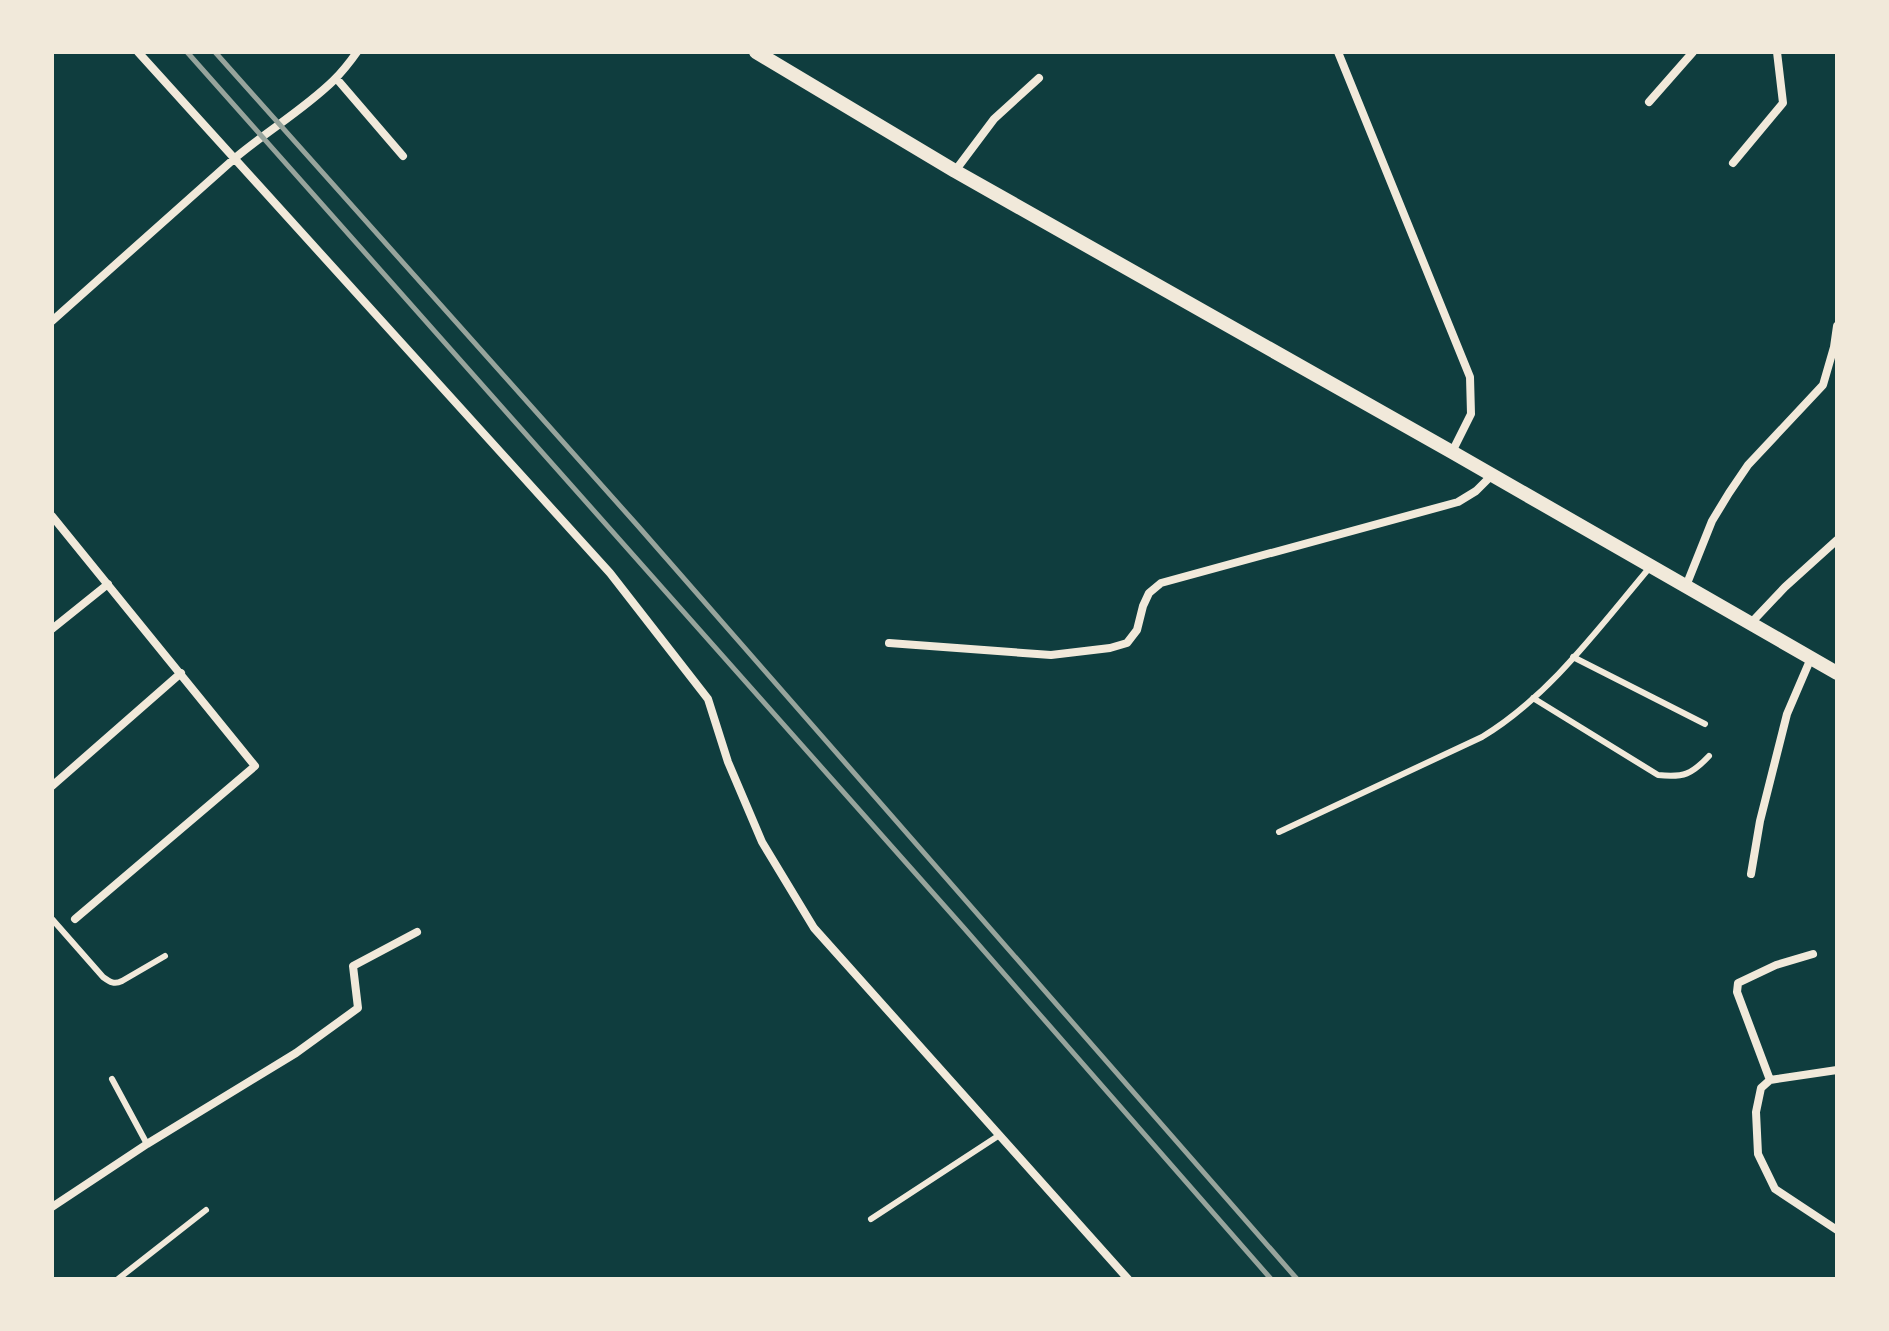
<svg xmlns="http://www.w3.org/2000/svg" width="1889" height="1331" viewBox="0 0 1889 1331" font-family="'Noto Sans',sans-serif">
	<rect width="100%" height="100%" fill="#0f3d3e"/>
	<g fill="none" stroke-linecap="round" stroke-linejoin="round">
		<path stroke="#f1e9da" stroke-width="6" d="M 1573,657 L 1705,724
			M 1533,698 L 1658,775 C 1684,778 1692,774 1709,756
			M 1279,832 L 1482,737 C 1549,697 1601,625 1651,566
			M 52,919 L 103,977 C 110,982 114,985 122,981 L 165,956
			M 112,1079 L 147,1144
			M 871,1219 L 998,1136
			M 118,1279 L 206,1210"/>
		<path stroke="#f1e9da" stroke-width="8" d="M 138,52 L 610,573 L 708,699 L 728,762 L 762,842 L 814,928 L 1128,1279
			M 1338,52 L 1470,377 L 1471,414 L 1452,452
			M 336,78 L 403,156
			M 1649,102 L 1693,52
			M 1733,163 L 1783,103 L 1777,52
			M 955,171 L 994,119 L 1039,78
			M 52,321 L 235,158 C 267,131 303,110 333,81 C 342,72 350,62 357,52
			M 52,516 L 255,766 L 75,919
			M 1686,586 L 1712,521 L 1729,493 L 1748,465 L 1823,385 L 1834,347 L 1837,326
			M 1750,624 L 1785,587 L 1837,540
			M 52,629 L 108,584
			M 889,643 L 1051,655 L 1110,648 L 1127,643 L 1137,630 L 1143,606 L 1149,593 L 1161,583 L 1458,502 L 1476,491 L 1492,475
			M 52,786 L 181,673
			M 1751,874 L 1760,821 L 1787,714 L 1811,658
			M 1837,1070 L 1770,1080 L 1761,1088 L 1756,1112 L 1758,1154 L 1775,1189 L 1837,1230
			M 1770,1080 L 1737,992 L 1738,983 L 1776,965 L 1813,954
			M 52,1207 L 147,1144 L 296,1053 L 358,1008 L 353,966 L 417,932"/>
		<path stroke="#f1e9da" stroke-width="14" d="M 756,52 L 955,171 L 1452,452 L 1837,673"/>
		<path stroke="#97a49c" stroke-width="5" d="M 187,52 L 964,928 L 1271,1279
			M 215,52 L 638,526 L 1297,1279"/>
	</g>
	<rect width="1889" height="1331" fill="none" stroke="#f1e9da" stroke-width="108"/>
</svg>
